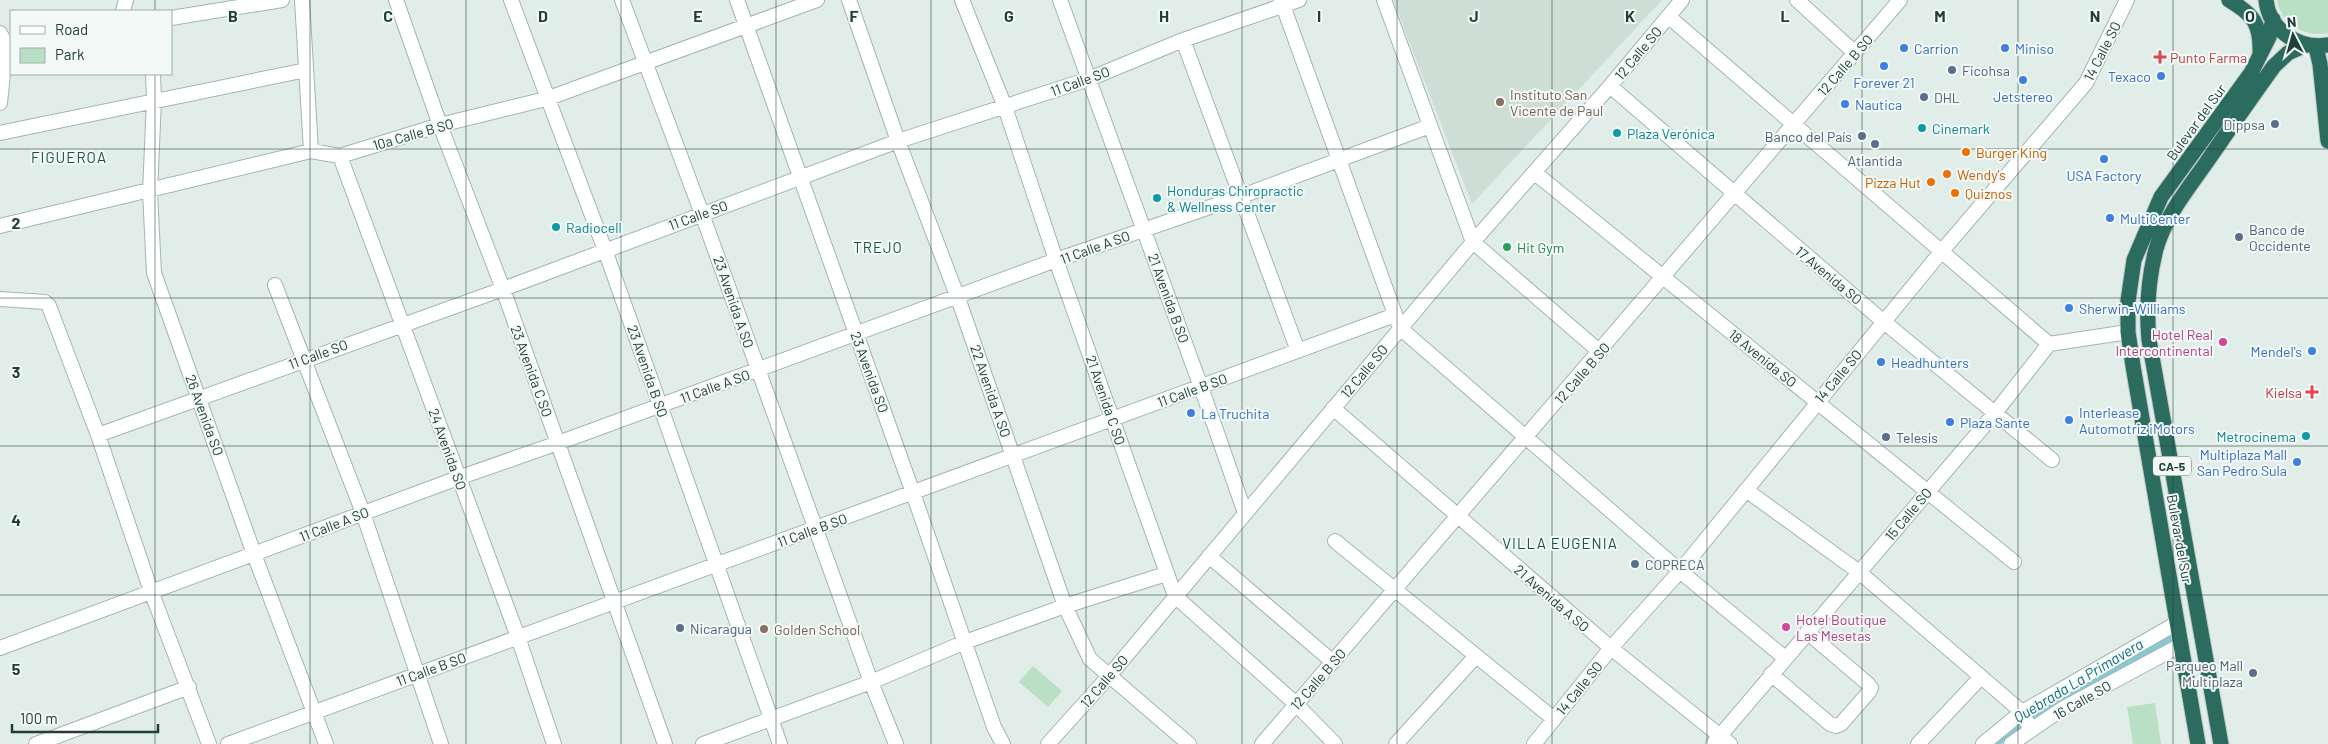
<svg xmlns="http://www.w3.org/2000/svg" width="2328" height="744" viewBox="0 0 2328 744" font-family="Barlow,sans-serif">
	<rect width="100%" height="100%" fill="#e1ede8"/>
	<path fill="#cfddd7" d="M 1393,0 L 1662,0 L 1472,204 Z"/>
	<path fill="#b9dfc4" d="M 2277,0 L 2328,0 L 2328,33 C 2305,38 2281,24 2277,0 Z
		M 1033,666 L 1062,691 L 1048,707 L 1019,682 Z
		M 2155,703 L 2161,744 L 2133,744 L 2127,707 Z"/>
	<path fill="#86c8d5" d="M 2173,633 L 2175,640 L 2035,719 L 2001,744 L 1990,744 L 2031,715 Z"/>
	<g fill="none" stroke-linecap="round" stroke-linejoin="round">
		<g stroke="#a4b5af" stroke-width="16">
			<path id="minor" d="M 302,0 L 311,151
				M 396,0 L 440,125 L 503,289 L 665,744
				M 511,0 L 605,250 L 780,744
				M 622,0 L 702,214 L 871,682 L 896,744
				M 737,0 L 913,493 L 994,727 L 1003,744
				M 849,0 L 898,141 L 958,298 L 1065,606 L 1090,659 L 1189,744
				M 962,0 L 1005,107 L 1056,260 L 1175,596 L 1296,704 L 1335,744
				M 1060,0 L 1201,387 L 1245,513
				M 1281,0 L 1400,328 L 1680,571 L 1785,658
				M 1384,0 L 1473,242 L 1600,352
				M 1797,0 L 1855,53
				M 123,11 L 126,0
				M 1668,16 L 2049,344
				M 171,18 L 282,0
				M 0,33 L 6,44 L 0,103
				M 1183,40 L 1298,351
				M 153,74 L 154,100 L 150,192 L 154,273 L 254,554 L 326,744
				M 1610,86 L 1884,322 L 2052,460
				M 0,133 L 306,70
				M 340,156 L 518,637 L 554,744
				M 1535,173 L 2014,562
				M 0,226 L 311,151 L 340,156 L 440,125 L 546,99 L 817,0
				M 275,285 L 363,513 L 441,744
				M 0,299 L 45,302 L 49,306 L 98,435 L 151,591 L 209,744
				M 1333,408 L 1611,648 L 1730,744
				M 98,435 L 503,289 L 898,141 L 1089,79 L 1183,40 L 1299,0
				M 1746,490 L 1859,572 L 2022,712 L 2031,730
				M 1335,541 L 1554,719
				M 1209,556 L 1333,662
				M 0,648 L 458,478 L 558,443 L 1056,260 L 1242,196 L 1430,126
				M 1771,674 L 1830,724 L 1836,726 L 1841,724 L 1869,692 L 1871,688 L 1868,684 L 1807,632
				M 36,744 L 189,687
				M 228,744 L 1395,315
				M 703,744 L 871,682 L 965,642 L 1065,606 L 1166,574
				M 1048,744 L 1109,676 L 1473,242 L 1610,86 L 1682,0
				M 1262,744 L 1900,0
				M 1396,744 L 1476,656
				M 1534,744 L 1611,648 L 1680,571 L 1941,252 L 2086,83 L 2127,0
				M 1713,744 L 1995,413 L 2049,344 L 2128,332
				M 1918,744 L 1981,677
				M 1983,744 L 2022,712 L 2177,623
				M 2011,744 L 2062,709 L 2181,645"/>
		</g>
		<g stroke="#c1c9c7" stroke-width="17">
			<path id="highway" d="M 2229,0 C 2253,14 2261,24 2260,53
				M 2266,0 C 2269,30 2299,50 2328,45
				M 2316,47 L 2320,64 L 2328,141
				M 2198,744 L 2133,366 L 2128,332 L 2128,301 L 2134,260 L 2161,197 L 2251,73 L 2269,37 L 2273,19
				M 2221,744 L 2149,340 C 2146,308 2148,280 2156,249 C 2165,217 2187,190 2206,163 C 2228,131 2251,98 2274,66 L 2288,53 L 2306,45"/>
		</g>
		<use href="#minor" stroke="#fff" stroke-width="14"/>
		<use href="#highway" stroke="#2b6c5f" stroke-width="15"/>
	</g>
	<path fill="none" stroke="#213f37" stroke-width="1" stroke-opacity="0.55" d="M 155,0 L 155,11M 310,0 L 310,744M 466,0 L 466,744M 621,0 L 621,744M 776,0 L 776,744M 931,0 L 931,744M 1086,0 L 1086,744M 1242,0 L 1242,744M 1397,0 L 1397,744M 1552,0 L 1552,744M 1707,0 L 1707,744M 1862,0 L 1862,744M 2018,0 L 2018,744M 2173,0 L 2173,744M 155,74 L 155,744M 0,149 L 2328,149M 0,298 L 2328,298M 0,446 L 2328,446M 0,595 L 2328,595"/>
	<g fill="#3f7fe0" stroke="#f2f9f6" stroke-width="2">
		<circle cx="1904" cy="48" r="5"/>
		<circle cx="2005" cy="48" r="5"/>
		<circle cx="1884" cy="66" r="5"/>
		<circle cx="2161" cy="76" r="5"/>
		<circle cx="2023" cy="80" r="5"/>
		<circle cx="1845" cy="104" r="5"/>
		<circle cx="2104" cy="159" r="5"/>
		<circle cx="2110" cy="218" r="5"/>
		<circle cx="2069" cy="308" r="5"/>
		<circle cx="2312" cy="351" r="5"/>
		<circle cx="1881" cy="362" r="5"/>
		<circle cx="1191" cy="413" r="5"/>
		<circle cx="2069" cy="420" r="5"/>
		<circle cx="1950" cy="422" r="5"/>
		<circle cx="2297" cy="462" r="5"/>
	</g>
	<g fill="#e0444e" stroke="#f2f9f6" stroke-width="2">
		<path d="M2157.5 49.5h5v5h5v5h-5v5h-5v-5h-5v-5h5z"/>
		<path d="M2309.5 384.5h5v5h5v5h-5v5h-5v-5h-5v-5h5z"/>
	</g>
	<g fill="#5c6f8a" stroke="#f2f9f6" stroke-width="2">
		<circle cx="1952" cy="70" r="5"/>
		<circle cx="1924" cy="97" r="5"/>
		<circle cx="2275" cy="124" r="5"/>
		<circle cx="1862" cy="136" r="5"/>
		<circle cx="1875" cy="144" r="5"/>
		<circle cx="2239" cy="237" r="5"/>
		<circle cx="1886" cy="437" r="5"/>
		<circle cx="1635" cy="564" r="5"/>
		<circle cx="680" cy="628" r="5"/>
		<circle cx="2253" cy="673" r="5"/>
	</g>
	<g fill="#8d6e63" stroke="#f2f9f6" stroke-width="2">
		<circle cx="1500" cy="102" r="5"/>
		<circle cx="764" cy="629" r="5"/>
	</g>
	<g fill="#0f9aa8" stroke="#f2f9f6" stroke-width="2">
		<circle cx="1922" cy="128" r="5"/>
		<circle cx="1617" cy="133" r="5"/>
		<circle cx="1157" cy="198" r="5"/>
		<circle cx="556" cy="227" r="5"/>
		<circle cx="2306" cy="436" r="5"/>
	</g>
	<g fill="#e8710a" stroke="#f2f9f6" stroke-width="2">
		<circle cx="1966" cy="152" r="5"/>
		<circle cx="1947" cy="174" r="5"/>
		<circle cx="1931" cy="182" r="5"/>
		<circle cx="1955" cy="193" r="5"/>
	</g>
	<circle fill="#2e9e5b" stroke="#f2f9f6" stroke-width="2" cx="1507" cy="247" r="5"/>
	<g fill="#d1479c" stroke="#f2f9f6" stroke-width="2">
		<circle cx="2223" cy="342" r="5"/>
		<circle cx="1786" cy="627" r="5"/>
	</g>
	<g text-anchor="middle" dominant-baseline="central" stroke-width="4" stroke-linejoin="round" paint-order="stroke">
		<rect fill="#f2f9f6" stroke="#607770" stroke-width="1" x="2153" y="456.5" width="38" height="19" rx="4"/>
		<g font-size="12" font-weight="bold" fill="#213f37">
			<text x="2172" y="466">CA-5</text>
		</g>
		<g font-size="14" fill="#366cbe" stroke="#f2f9f6" text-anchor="start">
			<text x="1914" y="48">Carrion</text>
			<text x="2015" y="48">Miniso</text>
			<text x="2151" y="76" text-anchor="end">Texaco</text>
			<text x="1884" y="82" text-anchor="middle">Forever 21</text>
			<text x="2023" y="96" text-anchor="middle">Jetstereo</text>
			<text x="1855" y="104">Nautica</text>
			<text x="2104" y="175" text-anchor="middle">USA Factory</text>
			<text x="2120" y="218">MultiCenter</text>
			<text x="2079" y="308">Sherwin-Williams</text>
			<text x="2302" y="351" text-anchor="end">Mendel's</text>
			<text x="1891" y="362">Headhunters</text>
			<text x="2079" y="412">Interlease<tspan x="2079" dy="16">Automotriz iMotors</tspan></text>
			<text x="1201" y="413">La Truchita</text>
			<text x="1960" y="422">Plaza Sante</text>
			<text x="2287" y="454" text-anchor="end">Multiplaza Mall<tspan x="2287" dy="16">San Pedro Sula</tspan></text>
		</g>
		<g font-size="14" fill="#213f37" stroke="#f2f9f6">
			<text transform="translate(2102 51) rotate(-63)">14 Calle SO</text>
			<text transform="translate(1638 53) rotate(-50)">12 Calle SO</text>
			<text transform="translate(1845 65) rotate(-49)">12 Calle B SO</text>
			<text transform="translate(1080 81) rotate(-20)">11 Calle SO</text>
			<text transform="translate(2196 122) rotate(-54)">Bulevar del Sur</text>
			<text transform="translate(413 134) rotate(-16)">10a Calle B SO</text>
			<text transform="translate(698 215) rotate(-20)">11 Calle SO</text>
			<text transform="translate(1095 247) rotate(-20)">11 Calle A SO</text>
			<text transform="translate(1829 275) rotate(40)">17 Avenida SO</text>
			<text transform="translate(1169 298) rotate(70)">21 Avenida B SO</text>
			<text transform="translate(734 302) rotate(71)">23 Avenida A SO</text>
			<text transform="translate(318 354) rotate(-20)">11 Calle SO</text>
			<text transform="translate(1763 358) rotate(39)">18 Avenida SO</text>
			<text transform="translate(532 371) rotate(70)">23 Avenida C SO</text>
			<text transform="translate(648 371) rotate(71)">23 Avenida B SO</text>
			<text transform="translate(1364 371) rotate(-50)">12 Calle SO</text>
			<text transform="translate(870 372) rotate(70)">23 Avenida SO</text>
			<text transform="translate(1582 373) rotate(-49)">12 Calle B SO</text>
			<text transform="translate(1838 376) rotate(-50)">14 Calle SO</text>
			<text transform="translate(715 386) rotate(-20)">11 Calle A SO</text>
			<text transform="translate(1192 390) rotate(-20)">11 Calle B SO</text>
			<text transform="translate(991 391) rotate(71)">22 Avenida A SO</text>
			<text transform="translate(1106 400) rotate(71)">21 Avenida C SO</text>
			<text transform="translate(205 415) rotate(70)">26 Avenida SO</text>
			<text transform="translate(448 449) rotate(70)">24 Avenida SO</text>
			<text transform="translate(1908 514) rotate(-50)">15 Calle SO</text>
			<text transform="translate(334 524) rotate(-21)">11 Calle A SO</text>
			<text transform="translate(812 530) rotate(-20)">11 Calle B SO</text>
			<text transform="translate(2180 539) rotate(80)">Bulevar del Sur</text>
			<text transform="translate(1552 598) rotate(41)">21 Avenida A SO</text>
			<text transform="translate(431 669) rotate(-20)">11 Calle B SO</text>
			<text transform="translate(1318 679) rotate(-49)">12 Calle B SO</text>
			<text transform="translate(1104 681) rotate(-49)">12 Calle SO</text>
			<text transform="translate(1579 688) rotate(-51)">14 Calle SO</text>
			<text transform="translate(2082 700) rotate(-30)">16 Calle SO</text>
		</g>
		<g font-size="14" fill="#be3a42" stroke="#f2f9f6" text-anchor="start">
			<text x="2170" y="57">Punto Farma</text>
			<text x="2302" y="392" text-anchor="end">Kielsa</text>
		</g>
		<g font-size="14" fill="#4e5e75" stroke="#f2f9f6" text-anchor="start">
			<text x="1962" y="70">Ficohsa</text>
			<text x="1934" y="97">DHL</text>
			<text x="2265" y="124" text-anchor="end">Dippsa</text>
			<text x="1852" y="136" text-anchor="end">Banco del País</text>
			<text x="1875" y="160" text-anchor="middle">Atlantida</text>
			<text x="2249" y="229">Banco de<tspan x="2249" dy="16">Occidente</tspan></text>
			<text x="1896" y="437">Telesis</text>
			<text x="1645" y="564">COPRECA</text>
			<text x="690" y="628">Nicaragua</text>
			<text x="2243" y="665" text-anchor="end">Parqueo Mall<tspan x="2243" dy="16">Multiplaza</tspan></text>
		</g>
		<g font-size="14" fill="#785e54" stroke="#f2f9f6" text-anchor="start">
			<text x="1510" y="94">Instituto San<tspan x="1510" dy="16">Vicente de Paul</tspan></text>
			<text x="774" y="629">Golden School</text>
		</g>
		<g font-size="14" fill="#0d838f" stroke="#f2f9f6" text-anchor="start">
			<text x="1932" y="128">Cinemark</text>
			<text x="1627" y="133">Plaza Verónica</text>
			<text x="1167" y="190">Honduras Chiropractic<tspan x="1167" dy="16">&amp; Wellness Center</tspan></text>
			<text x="566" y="227">Radiocell</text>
			<text x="2296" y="436" text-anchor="end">Metrocinema</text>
		</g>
		<g font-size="14" fill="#c56008" stroke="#f2f9f6" text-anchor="start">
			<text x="1976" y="152">Burger King</text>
			<text x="1957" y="174">Wendy's</text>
			<text x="1921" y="182" text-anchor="end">Pizza Hut</text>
			<text x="1965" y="193">Quiznos</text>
		</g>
		<g font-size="14" fill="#27864d" stroke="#f2f9f6" text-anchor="start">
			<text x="1517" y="247">Hit Gym</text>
		</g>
		<g font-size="14" fill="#b23c85" stroke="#f2f9f6" text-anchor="end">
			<text x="2213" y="334">Hotel Real<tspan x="2213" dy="16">Intercontinental</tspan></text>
			<text x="1796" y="619" text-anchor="start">Hotel Boutique<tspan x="1796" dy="16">Las Mesetas</tspan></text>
		</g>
		<g font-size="15" letter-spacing="1" fill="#1b5245" stroke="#f2f9f6">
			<text x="69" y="157">FIGUEROA</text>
			<text x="878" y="247">TREJO</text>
			<text x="1560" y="543">VILLA EUGENIA</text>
		</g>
		<g font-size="15" font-style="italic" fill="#176c7e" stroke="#f2f9f6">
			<text transform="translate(2078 680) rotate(-31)">Quebrada La Primavera</text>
		</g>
	</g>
	<g font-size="16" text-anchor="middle" font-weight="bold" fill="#213f37" stroke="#f2f9f6" stroke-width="4" stroke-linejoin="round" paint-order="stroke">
		<text x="233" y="22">B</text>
		<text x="388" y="22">C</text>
		<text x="543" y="22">D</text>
		<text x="698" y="22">E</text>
		<text x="854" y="22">F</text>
		<text x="1009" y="22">G</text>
		<text x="1164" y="22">H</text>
		<text x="1319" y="22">I</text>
		<text x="1474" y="22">J</text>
		<text x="1630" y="22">K</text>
		<text x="1785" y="22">L</text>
		<text x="1940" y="22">M</text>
		<text x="2095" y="22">N</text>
		<text x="2250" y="22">O</text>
		<text x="16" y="229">2</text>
		<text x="16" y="378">3</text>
		<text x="16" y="526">4</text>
		<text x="16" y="675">5</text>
	</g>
	<rect x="10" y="10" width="162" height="65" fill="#f2f9f6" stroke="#9eafaa"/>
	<rect x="20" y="26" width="25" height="8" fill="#ffffff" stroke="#9eafaa"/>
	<text x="55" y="35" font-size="15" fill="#213f37">Road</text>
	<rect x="20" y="48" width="25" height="15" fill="#b9dfc4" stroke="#9eafaa"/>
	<text x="55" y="60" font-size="15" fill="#213f37">Park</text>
	<g transform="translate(2293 35) rotate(354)" stroke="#f2f9f6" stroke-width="4" paint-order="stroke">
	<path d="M0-4L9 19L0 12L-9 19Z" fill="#213f37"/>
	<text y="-8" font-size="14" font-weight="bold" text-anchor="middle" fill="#213f37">N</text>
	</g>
	<path d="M12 724v8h146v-8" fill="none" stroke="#213f37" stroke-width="2.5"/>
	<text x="20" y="724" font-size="15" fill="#213f37" stroke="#f2f9f6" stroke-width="4" paint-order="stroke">100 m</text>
</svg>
